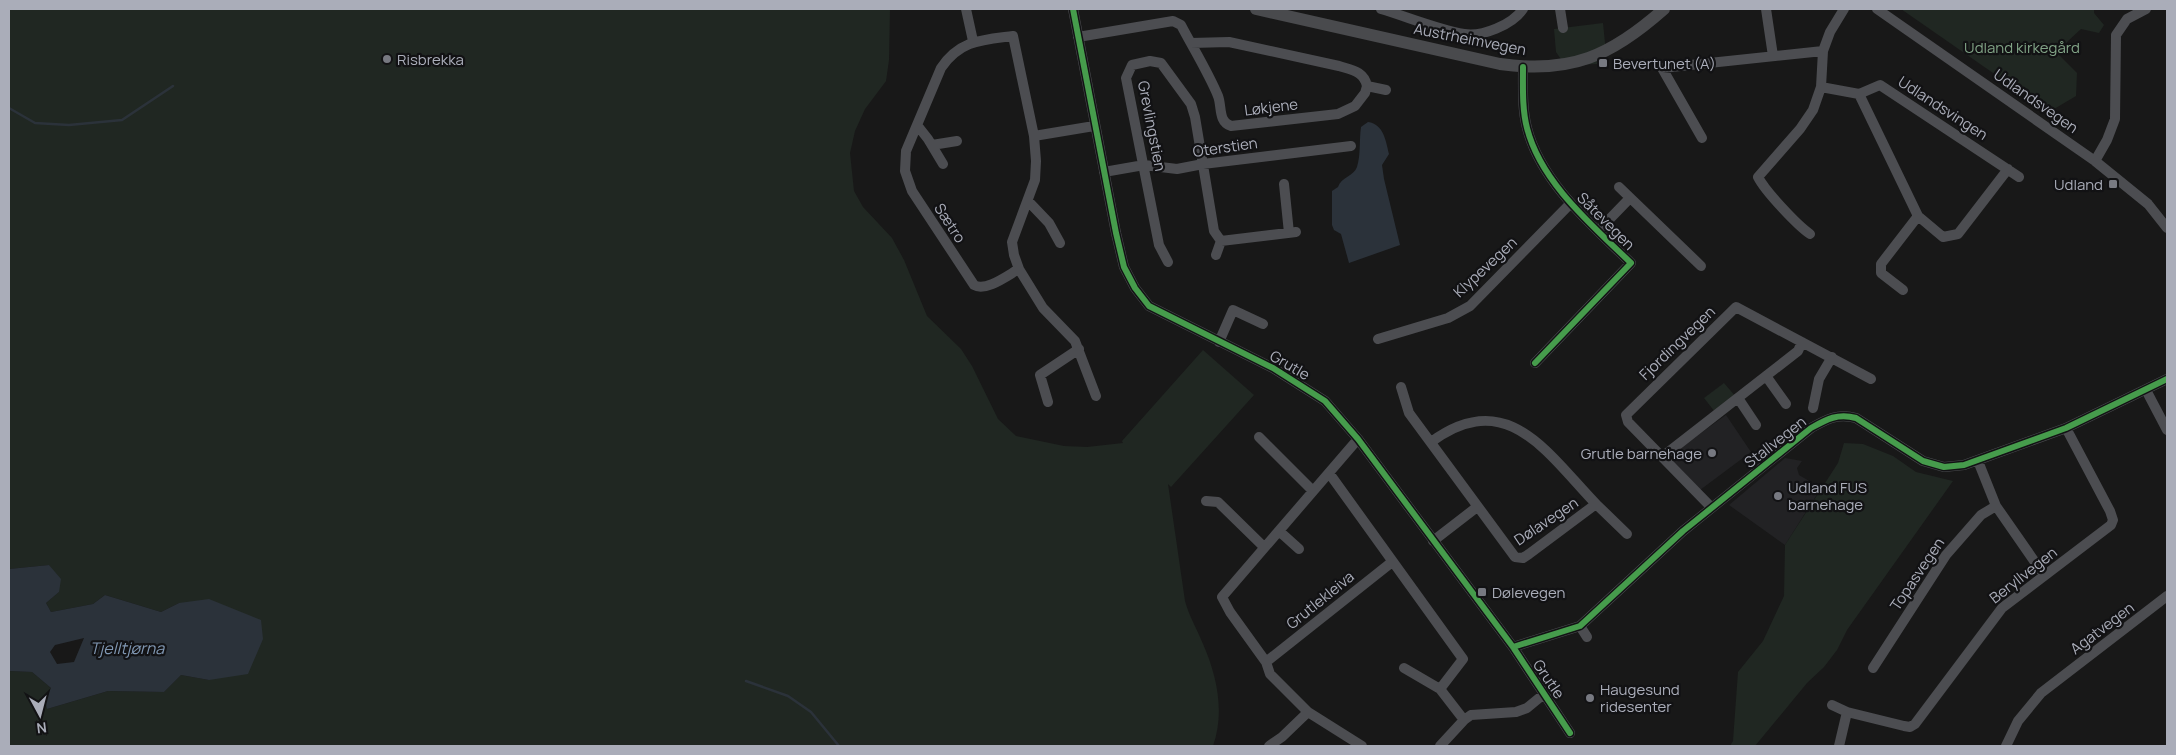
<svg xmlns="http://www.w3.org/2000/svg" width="2176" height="755" viewBox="0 0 2176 755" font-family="Manrope,sans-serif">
	<rect width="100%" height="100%" fill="#181818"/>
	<path fill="#222224" d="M 1726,415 L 1751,452 L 1700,490 L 1673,463 L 1673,453 Z
		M 1785,458 L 1802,461 L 1797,468 L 1799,475 L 1821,488 L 1785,545 L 1729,505 Z"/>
	<path fill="#202722" d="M 9,9 L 890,9 L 889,60 L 886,81 L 865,109 L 855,131 L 850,153 L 854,191 L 863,207 L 892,238 L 904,260 L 927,316 L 961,349 L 972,366 L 998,419 L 1016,436 L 1064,446 L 1087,447 L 1123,443 L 1122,441 L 1203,350 L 1254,395 L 1171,487 L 1168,484 L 1185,601 C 1189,616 1197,629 1203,644 C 1217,676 1225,712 1213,746 L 9,746 L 9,671 L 32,672 L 51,688 L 47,709 L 108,691 L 164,692 L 181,675 L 209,680 L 179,603 L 161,612 L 105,595 L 93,604 L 51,612 L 46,603 L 59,592 L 49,565 L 9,569 Z
		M 1901,9 L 2094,9 L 2094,13 L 2104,25 L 2099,33 L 2081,29 L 2068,41 L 2059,55 L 2077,73 L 2076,96 L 2049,112 Z
		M 1603,23 L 1606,53 L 1599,64 L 1565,65 L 1556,52 L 1554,29 Z
		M 1724,383 L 1736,397 L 1715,412 L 1704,398 Z
		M 1844,443 L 1863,444 L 1893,456 L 1916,472 L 1953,481 L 1847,630 L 1837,650 L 1824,667 L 1807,683 L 1755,746 L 1730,746 L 1733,741 L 1738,672 L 1763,641 L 1784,596 L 1785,545 L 1838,463 Z"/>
	<path fill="#2b323a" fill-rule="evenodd" d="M 1368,122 C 1384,124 1386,142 1389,154 L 1382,165 L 1384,179 L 1400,245 L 1349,263 L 1341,234 L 1334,230 L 1332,225 L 1332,191 L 1338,187 C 1341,177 1354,176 1357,167 C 1361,154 1359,141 1361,127 Z
		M 49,565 L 61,579 L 59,592 L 46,603 L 51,612 L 93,604 L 105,595 L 161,612 L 179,603 L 209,599 L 261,620 L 263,639 L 248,674 L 209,680 L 181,675 L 164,692 L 108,691 L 47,709 L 45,699 L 51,688 L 32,672 L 9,671 L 9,569 ZM 84,638 L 74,662 L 57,664 L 50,652 L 55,645 Z"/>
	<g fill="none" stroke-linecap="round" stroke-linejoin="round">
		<path stroke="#2b323a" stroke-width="2.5" d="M 9,108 L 35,123 L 69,125 L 122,120 L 173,86
			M 746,681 L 788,696 L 811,712 L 839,746"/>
		<path stroke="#4c4d51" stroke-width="10" d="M 966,9 L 973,41
			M 1073,9 L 1116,233 L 1124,267 L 1135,288 L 1149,306 L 1273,368 L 1325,401 L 1358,439 L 1513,647 L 1570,733
			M 1381,9 C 1408,17 1436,29 1464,34 C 1482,37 1512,25 1523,9
			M 1560,9 L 1563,28
			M 1766,9 L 1773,56
			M 1877,9 L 2095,161 L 2148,204 L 2167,228
			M 1078,37 L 1173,21 L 1181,25 C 1193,48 1208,72 1218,96 C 1222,106 1218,122 1231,126 L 1338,114 L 1355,106 L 1365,93 L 1367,86 C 1364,71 1351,70 1339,66 L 1229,42 L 1191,43
			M 1523,67 C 1523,87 1522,109 1527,128 C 1541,183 1593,226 1631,263 L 1535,363
			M 1367,86 L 1386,90
			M 1821,87 L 1859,94 L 1880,85 L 2019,177
			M 1859,94 L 1918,216 L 1943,237 L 1958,234 L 2008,169
			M 917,125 L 928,139 L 943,164
			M 1034,136 L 1094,126
			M 1702,138 L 1662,68 L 1823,51
			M 932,145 L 957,141
			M 2095,161 L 2107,140 L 2115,119 L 2116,35 L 2127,19 L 2146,9
			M 1104,172 L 1144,165 L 1177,169 L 1203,164 L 1351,146
			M 1284,184 L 1289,233
			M 1619,187 L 1701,266
			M 1028,201 L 1049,223 L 1060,243
			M 1598,231 L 1629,199
			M 1810,234 C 1797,225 1765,191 1758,177 L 1800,129 L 1813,110 L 1821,87 L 1823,51 L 1830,32 L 1844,9
			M 1216,255 L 1221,241
			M 1168,262 L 1159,245 L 1126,78 L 1132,65 L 1150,61 L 1161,63 L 1191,104 L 1195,117 L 1214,231 L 1221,241 L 1296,232
			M 1019,269 C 1008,275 986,292 974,285 L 912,191 L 905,171 L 906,151 L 941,68 C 960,40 982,40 1013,36 L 1034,136 L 1036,161 L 1035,180 L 1012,242 L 1014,255 L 1019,269 L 1043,308 L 1075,341 L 1096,396
			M 1903,290 L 1881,273 L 1881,264 L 1918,216
			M 1378,339 L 1448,318 L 1470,306 L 1570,204
			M 1219,342 L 1233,310 L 1263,324
			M 1766,376 L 1786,404
			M 1401,387 L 1409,413 L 1515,557 L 1523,558 L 1529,554 L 1596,504 C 1547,453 1507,386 1431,442
			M 2146,390 L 2167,430
			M 1738,398 L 1756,425
			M 1048,402 L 1040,375 L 1079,349
			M 1813,408 L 1819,379 L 1832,357
			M 1259,437 L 1313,491
			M 1662,457 L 1798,351 L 1802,342
			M 1978,461 L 1996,506 L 2044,575
			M 1329,473 L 1463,659 L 1440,689
			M 1206,501 L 1218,502 L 1264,547
			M 1596,504 L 1627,534
			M 1711,507 L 1628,422 L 1626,415 L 1736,307 L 1871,379
			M 1279,531 L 1299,549
			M 1433,541 L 1477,507
			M 1580,626 L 1587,637
			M 1513,647 L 1580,626 L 1683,531 L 1811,428 C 1827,419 1838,413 1856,418 L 1923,461 L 1944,467 L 1964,465 L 2066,428 L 2167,379
			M 1266,662 L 1392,562
			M 1404,668 L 1440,689 L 1464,720
			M 1873,668 L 1946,555 L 1981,515 L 1996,506
			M 1832,705 L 1847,712 L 1904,726 L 1910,727 L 1915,724 L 2002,608 L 2111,525 L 2113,520 L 2110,511 L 2066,428
			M 1308,712 L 1270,674 L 1266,662 L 1230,612 L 1222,597 L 1358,439
			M 1269,746 L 1282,737 L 1308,712 L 1362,746
			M 1440,746 L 1464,720 L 1471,715 L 1516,712 L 1527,708 L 1544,694
			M 1839,746 L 1847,712
			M 2006,746 L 2018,721 L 2041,693 L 2167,596"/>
		<path stroke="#494a4d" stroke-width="12" d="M 1256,9 L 1500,64 C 1571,74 1611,56 1664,9"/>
		<g stroke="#121214" stroke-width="9">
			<path id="cycleway" d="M 1073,9 L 1116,233 L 1124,267 L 1135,288 L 1149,306 L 1273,368 L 1325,401 L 1358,439 L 1513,647 L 1570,733
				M 1523,67 C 1523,87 1522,109 1527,128 C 1541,183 1593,226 1631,263 L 1535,363
				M 1513,647 L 1580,626 L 1683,531 L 1811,428 C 1827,419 1838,413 1856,418 L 1923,461 L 1944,467 L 1964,465 L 2066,428 L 2167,379"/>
		</g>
		<use href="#cycleway" stroke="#469c4c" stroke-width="6"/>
	</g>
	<g fill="#777981" stroke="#121214" stroke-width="2">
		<circle cx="387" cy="59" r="5"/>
		<rect x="1598" y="58" width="10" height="10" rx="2.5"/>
		<rect x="2108" y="179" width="10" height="10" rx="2.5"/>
		<circle cx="1712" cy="453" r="5"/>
		<circle cx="1778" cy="496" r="5"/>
		<rect x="1477" y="587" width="10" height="10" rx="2.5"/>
		<circle cx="1590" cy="698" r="5"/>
	</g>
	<g text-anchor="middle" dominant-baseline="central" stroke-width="4.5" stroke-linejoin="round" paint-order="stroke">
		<g font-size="15" fill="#aaadb9" stroke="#121214">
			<text transform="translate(1470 39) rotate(11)">Austrheimvegen</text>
			<text transform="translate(2036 101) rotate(35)">Udlandsvegen</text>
			<text transform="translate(1271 107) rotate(-7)">Løkjene</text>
			<text transform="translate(1943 108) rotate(33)">Udlandsvingen</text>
			<text transform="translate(1152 126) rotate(79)">Grevlingstien</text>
			<text transform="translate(1225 147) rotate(-8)">Oterstien</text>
			<text transform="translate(1606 221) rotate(45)">Såtevegen</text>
			<text transform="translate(950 223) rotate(57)">Sætro</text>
			<text transform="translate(1485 267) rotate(-43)">Klypevegen</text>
			<text transform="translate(1677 343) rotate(-44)">Fjordingvegen</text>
			<text transform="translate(1290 365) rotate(30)">Grutle</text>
			<text transform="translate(1775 442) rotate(-38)">Stallvegen</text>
			<text transform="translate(1546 521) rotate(-34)">Dølavegen</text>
			<text transform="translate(1917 574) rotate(-56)">Topasvegen</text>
			<text transform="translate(2023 575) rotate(-38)">Beryllvegen</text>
			<text transform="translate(1320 600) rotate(-39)">Grutlekleiva</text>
			<text transform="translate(2102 628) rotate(-37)">Agatvegen</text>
			<text transform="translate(1549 679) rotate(56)">Grutle</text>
		</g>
		<g font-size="15" fill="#81a386" stroke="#121214">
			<text x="2022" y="47">Udland kirkegård</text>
		</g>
		<g font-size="15" fill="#aaadb9" stroke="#121214" text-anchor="start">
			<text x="397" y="59">Risbrekka</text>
			<text x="1613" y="63">Bevertunet (A)</text>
			<text x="2103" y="184" text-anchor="end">Udland</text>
			<text x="1702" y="453" text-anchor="end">Grutle barnehage</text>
			<text x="1788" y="487">Udland FUS<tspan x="1788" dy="17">barnehage</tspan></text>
			<text x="1492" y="592">Dølevegen</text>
			<text x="1600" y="689">Haugesund<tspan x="1600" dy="17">ridesenter</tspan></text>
		</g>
		<g font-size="16" font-style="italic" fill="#8198b3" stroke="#121214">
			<text x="127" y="648">Tjelltjørna</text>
		</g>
	</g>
	<rect width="2176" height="755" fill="none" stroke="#aaadb9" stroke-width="20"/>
	<g transform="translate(40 715) rotate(173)" stroke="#121214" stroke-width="4" paint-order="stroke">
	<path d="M0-4L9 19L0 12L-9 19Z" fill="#aaadb9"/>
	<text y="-8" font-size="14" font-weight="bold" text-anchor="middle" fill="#aaadb9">N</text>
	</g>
</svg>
